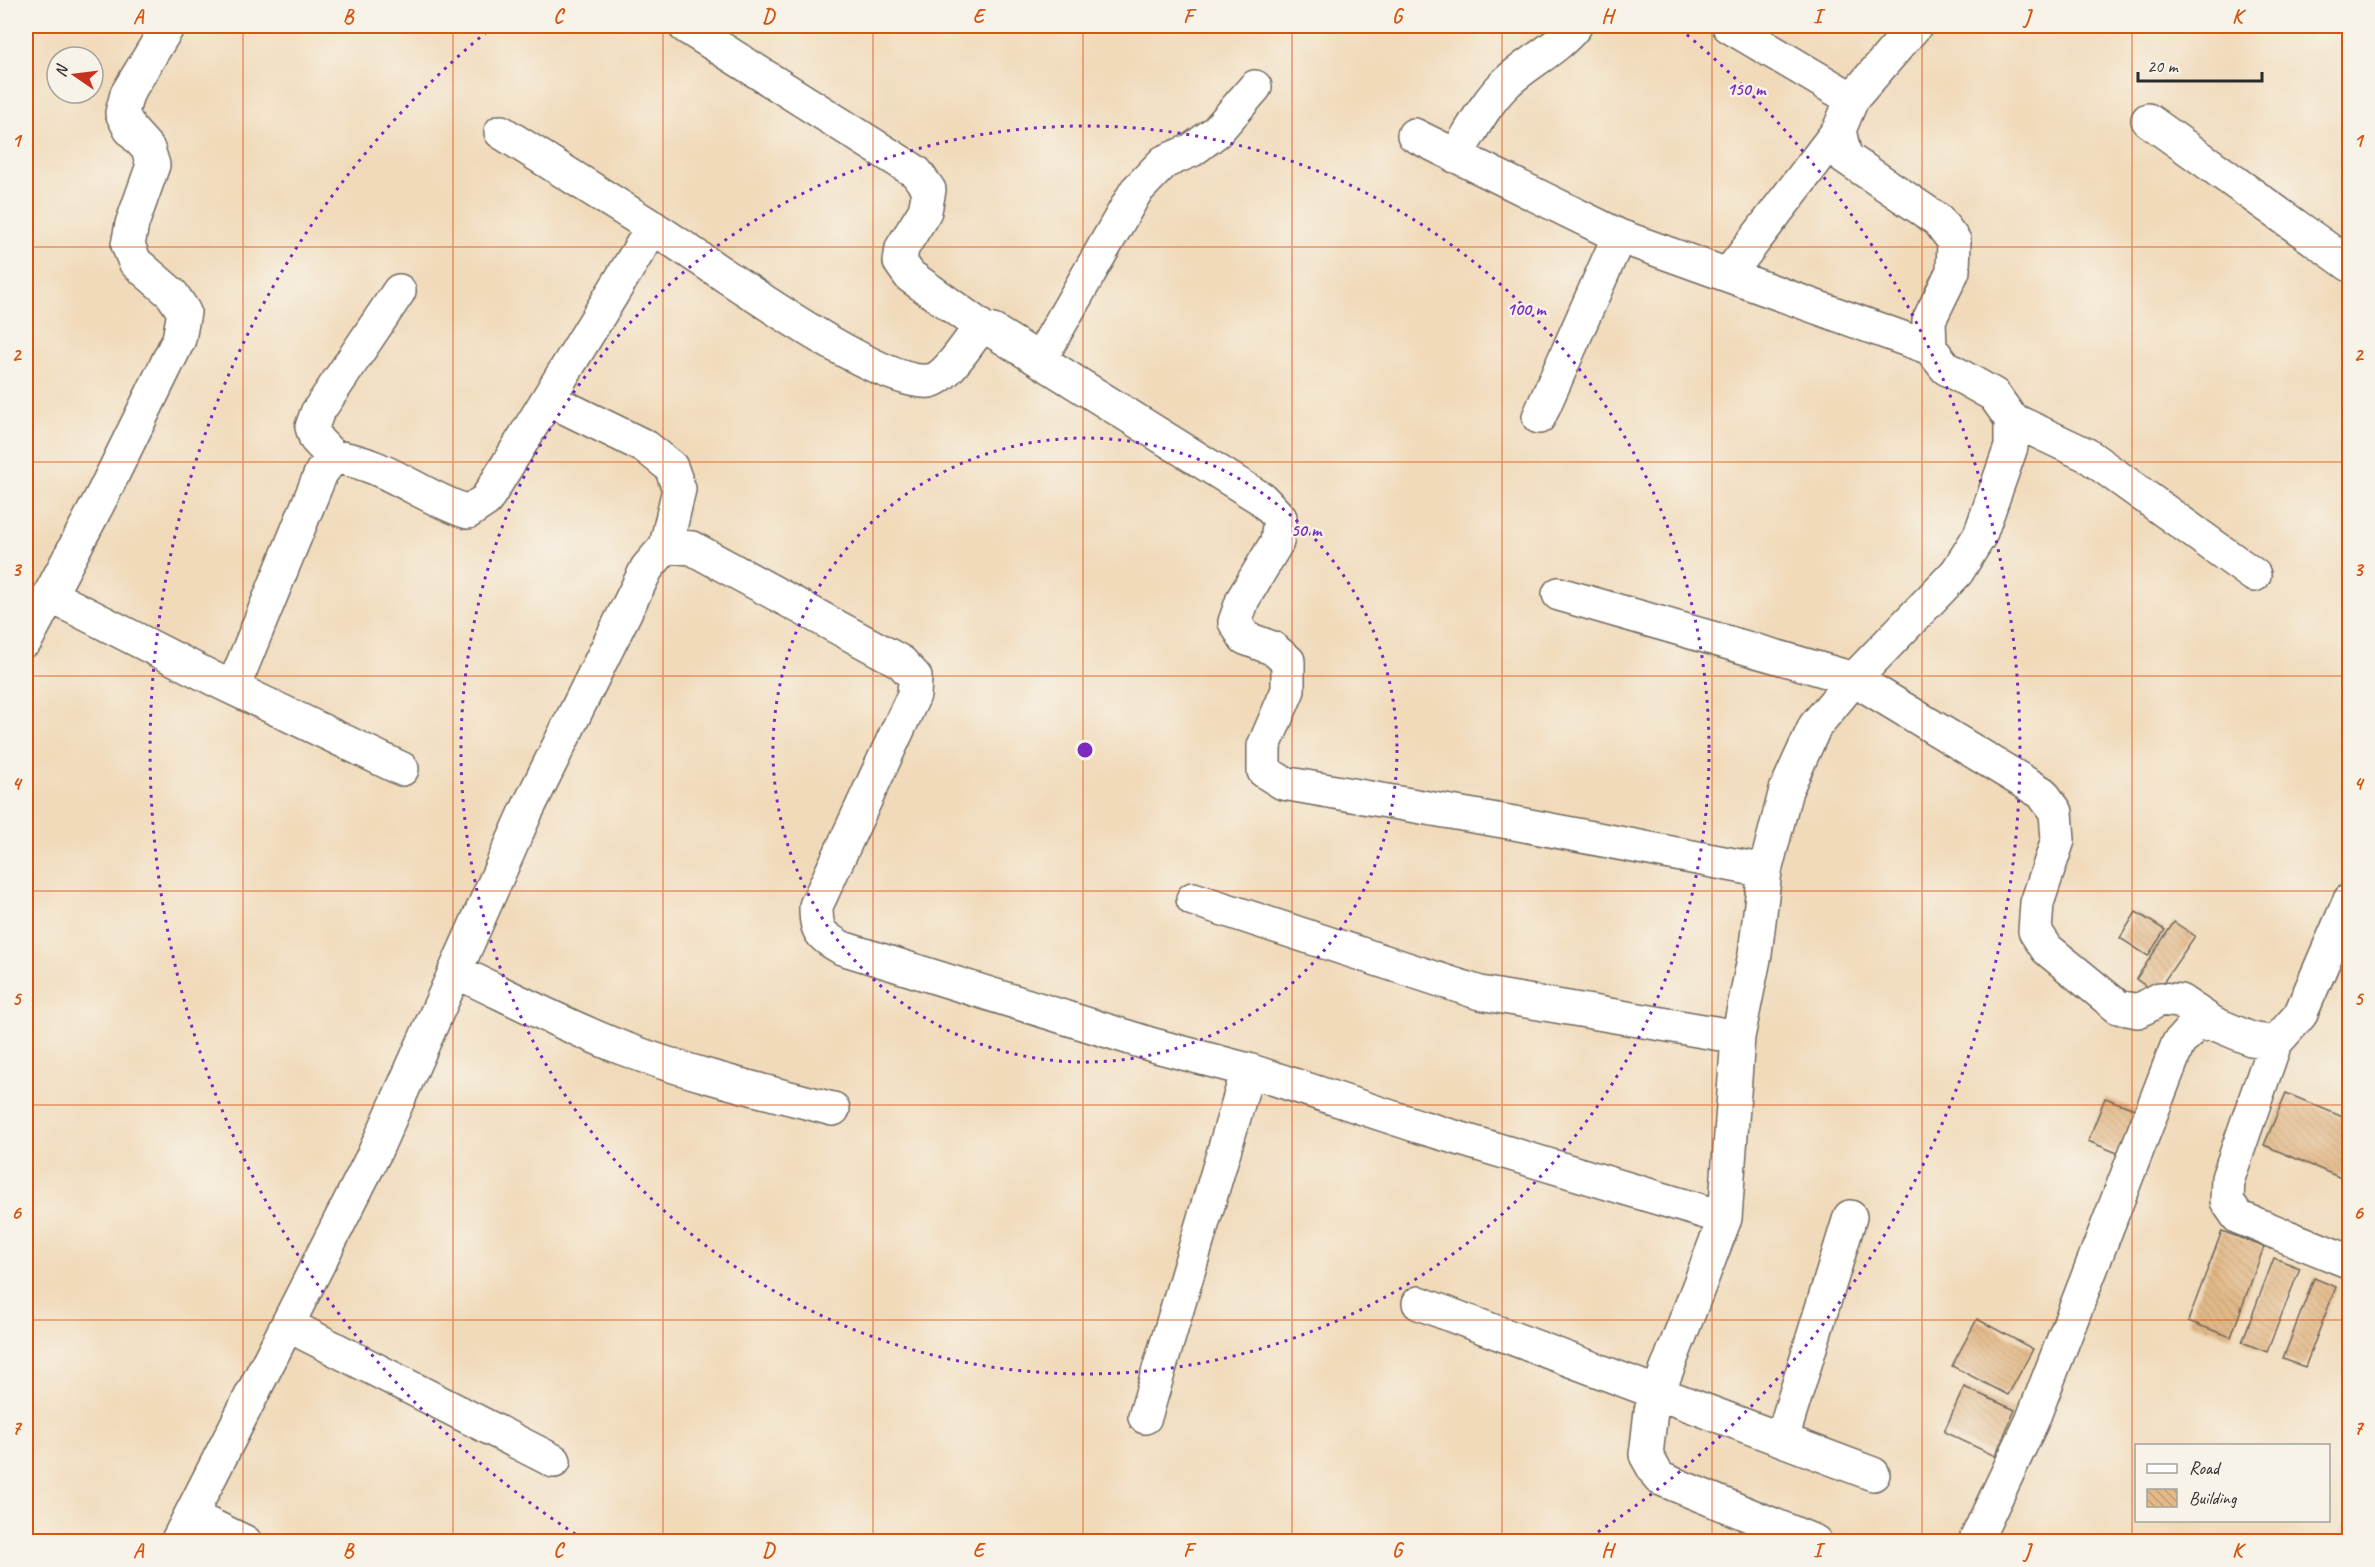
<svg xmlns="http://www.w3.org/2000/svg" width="2375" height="1567" viewBox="0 0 2375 1567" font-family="Caveat,sans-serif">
	<defs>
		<pattern id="building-back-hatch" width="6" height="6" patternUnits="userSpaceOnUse" patternTransform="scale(1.5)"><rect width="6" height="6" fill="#e3b988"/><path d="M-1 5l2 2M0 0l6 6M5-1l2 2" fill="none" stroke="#c39f76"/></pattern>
	</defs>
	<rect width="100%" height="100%" fill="#f7f3e8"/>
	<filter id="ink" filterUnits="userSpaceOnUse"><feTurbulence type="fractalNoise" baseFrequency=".0167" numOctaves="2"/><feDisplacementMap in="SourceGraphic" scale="12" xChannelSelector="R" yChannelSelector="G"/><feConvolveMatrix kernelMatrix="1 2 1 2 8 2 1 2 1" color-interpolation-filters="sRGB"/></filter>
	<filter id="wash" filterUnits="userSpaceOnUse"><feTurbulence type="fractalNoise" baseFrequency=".008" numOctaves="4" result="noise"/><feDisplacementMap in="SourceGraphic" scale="24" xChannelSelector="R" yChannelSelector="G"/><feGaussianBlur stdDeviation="1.35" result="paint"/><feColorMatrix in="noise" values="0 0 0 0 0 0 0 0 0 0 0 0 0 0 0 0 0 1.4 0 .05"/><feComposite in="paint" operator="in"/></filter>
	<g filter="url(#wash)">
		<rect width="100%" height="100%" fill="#f1daba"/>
		<g id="blocks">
			<path fill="url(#building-back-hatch)" d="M 2136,912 L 2165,930 L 2148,956 L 2120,938 Z
				M 2174,922 L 2195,936 L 2156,993 L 2136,979 Z
				M 2286,1093 L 2350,1120 L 2350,1159 L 2341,1178 L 2264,1145 Z
				M 2105,1098 L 2145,1113 L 2127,1157 L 2088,1141 Z
				M 2222,1231 L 2264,1247 L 2231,1337 L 2188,1321 Z
				M 2274,1258 L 2300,1268 L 2267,1352 L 2242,1342 Z
				M 2314,1278 L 2336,1287 L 2305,1367 L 2283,1359 Z
				M 1977,1319 L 2033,1349 L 2008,1395 L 1952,1366 Z
				M 1964,1387 L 2015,1410 L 1995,1456 L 1944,1432 Z
				M 2349,1508 L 2350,1542 L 2340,1542 Z"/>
		</g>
	</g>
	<g filter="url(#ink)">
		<use href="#blocks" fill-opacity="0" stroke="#70685d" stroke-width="1.5"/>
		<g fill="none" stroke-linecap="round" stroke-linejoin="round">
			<g stroke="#70685d" stroke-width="36">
				<path id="minor" d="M 685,26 L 916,172 L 929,190 L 925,211 L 902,248 L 900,262 L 910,276 L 984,329
					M 1729,26 L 1852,99
					M 2148,120 L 2350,265
					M 501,132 C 552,164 602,195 652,227 C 704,259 876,387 929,381 C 945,379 966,346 976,333 L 984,329 L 993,331 L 1262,499 L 1280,518 L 1277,542 L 1243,599 L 1235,622 L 1245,638 L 1272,648 L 1288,661 L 1288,690 L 1264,746 L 1264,771 L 1283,783 L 1514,823 L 1765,871
					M 1414,135 L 1619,236 L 1930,348
					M 1455,156 C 1471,132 1485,103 1506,83 C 1528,62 1556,50 1575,26
					M 1728,275 L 1839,130
					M 1040,359 L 1136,191 L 1164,162 L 1192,150 L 1216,132 L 1255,87
					M 548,399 L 646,447 L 671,467 L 679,489 L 666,546
					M 1539,417 L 1619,236
					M 2011,419 L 2087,455 L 2254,575
					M 333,457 L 316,439 L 312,427 L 317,413 L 399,291
					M 1559,594 L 1854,679 L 2042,793 L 2056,812 L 2058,840 L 2037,903 L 2035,931 L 2047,949 L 2118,1007 L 2138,1011 L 2160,999 L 2180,1001 L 2213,1023
					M 51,596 L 216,680 L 402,769
					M 26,640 L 103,494 L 179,339 L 184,312 L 172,294 L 135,262 L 128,245 L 132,224 L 153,165 L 148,149 L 130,129 L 122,113 L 127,94 L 168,26
					M 233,688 L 321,473 L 333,457 C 381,461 423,498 468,512 L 486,500 L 653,227
					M 1193,899 L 1480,993 L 1738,1037
					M 455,971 C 510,997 565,1026 622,1048 C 690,1074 763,1091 833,1109
					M 2275,1043 L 2228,1178 L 2227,1201 L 2238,1217 L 2350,1262
					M 1725,1218 L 1651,1411 L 1646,1455 L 1659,1478 L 1815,1542
					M 1419,1303 L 1873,1474
					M 288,1325 L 554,1461
					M 1145,1417 L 1248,1070
					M 1782,1439 L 1850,1217
					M 191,1516 L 245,1542
					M 177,1542 L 374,1154 L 526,812 L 647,568 L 666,546 L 692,548 L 901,662 L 915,677 L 914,695 L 816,906 C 816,932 820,935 842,948 L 1153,1045 L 1248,1070 L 1421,1127 L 1725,1218 L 1738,1037 L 1755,954 L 1765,871 L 1786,790 L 1815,726 L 1854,679 L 1957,572 L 1980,535 L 2011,447 L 2011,419 L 1994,395 L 1946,368 L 1930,348 L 1929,320 L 1953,271 L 1954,241 L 1938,220 L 1845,157 L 1839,130 L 1852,99 L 1915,26
					M 1975,1542 L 2032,1421 L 2178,1044 L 2194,1026 L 2213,1023 L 2251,1039 L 2275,1043 L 2300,1015 L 2350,900"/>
			</g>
			<use href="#minor" stroke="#fff" stroke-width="33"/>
		</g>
	</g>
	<path fill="none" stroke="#d5540f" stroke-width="1.5" stroke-opacity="0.55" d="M 243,26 L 243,1542M 453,26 L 453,1542M 663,26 L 663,1542M 873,26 L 873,1542M 1083,26 L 1083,1542M 1292,26 L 1292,1542M 1502,26 L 1502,1542M 1712,26 L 1712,1542M 1922,26 L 1922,1542M 2132,26 L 2132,1542M 26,247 L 2350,247M 26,462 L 2350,462M 26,676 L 2350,676M 26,891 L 2350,891M 26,1105 L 2350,1105M 26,1320 L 2350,1320"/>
	<g fill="none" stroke="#7b2cbf" stroke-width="3" stroke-dasharray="3 6">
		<circle cx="1085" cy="750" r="312"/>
		<circle cx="1085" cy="750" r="624"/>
		<path d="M583 1539A935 935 0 0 1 490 29M1680 29A935 935 0 0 1 1587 1539"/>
	</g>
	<circle cx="1085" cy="750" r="9" fill="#7b2cbf" stroke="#f7f3e8" stroke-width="3"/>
	<g font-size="18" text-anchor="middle" font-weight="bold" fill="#7b2cbf" stroke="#f7f3e8" stroke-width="4.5" stroke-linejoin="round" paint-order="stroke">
		<text x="1746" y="95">150 m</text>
		<text x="1526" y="315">100 m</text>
		<text x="1306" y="536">50 m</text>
	</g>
	<rect width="2375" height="1567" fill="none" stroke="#f7f3e8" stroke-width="66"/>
	<rect x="2135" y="1444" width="195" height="78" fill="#f7f3e8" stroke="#a5a39c" stroke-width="1.5"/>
	<rect x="2147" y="1464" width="30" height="9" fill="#ffffff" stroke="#a5a39c" stroke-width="1.5"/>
	<text x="2189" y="1474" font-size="18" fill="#2b2b2b">Road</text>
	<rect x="2147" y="1489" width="30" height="18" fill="url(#building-back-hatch)" stroke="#a5a39c" stroke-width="1.5"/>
	<text x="2189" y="1504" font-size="18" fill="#2b2b2b">Building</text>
	<g transform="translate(75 75) rotate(284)"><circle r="28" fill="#f7f3e8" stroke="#a5a39c" stroke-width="1.5"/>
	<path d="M0-4.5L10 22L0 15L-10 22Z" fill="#c8321e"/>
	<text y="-9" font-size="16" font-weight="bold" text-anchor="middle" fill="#2b2b2b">N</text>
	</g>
	<path d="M2138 72v9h124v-9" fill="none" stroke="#2b2b2b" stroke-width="3"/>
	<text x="2147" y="72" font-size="18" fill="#2b2b2b" stroke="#f7f3e8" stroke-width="4.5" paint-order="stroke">20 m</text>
	<rect x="33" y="33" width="2309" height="1501" fill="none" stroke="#d5540f" stroke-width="2"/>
	<g font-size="20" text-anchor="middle" font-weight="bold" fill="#d5540f">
		<text x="138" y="23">A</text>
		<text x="348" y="23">B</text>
		<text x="558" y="23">C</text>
		<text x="768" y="23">D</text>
		<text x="978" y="23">E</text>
		<text x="1188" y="23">F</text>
		<text x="1397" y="23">G</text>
		<text x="1607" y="23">H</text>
		<text x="1817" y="23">I</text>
		<text x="2027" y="23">J</text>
		<text x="2237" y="23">K</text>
		<text x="16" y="147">1</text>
		<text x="2358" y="147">1</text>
		<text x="16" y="361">2</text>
		<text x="2358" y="361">2</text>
		<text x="16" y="576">3</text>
		<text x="2358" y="576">3</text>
		<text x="16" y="790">4</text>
		<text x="2358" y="790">4</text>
		<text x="16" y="1005">5</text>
		<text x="2358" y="1005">5</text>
		<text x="16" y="1219">6</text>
		<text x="2358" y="1219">6</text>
		<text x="16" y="1434">7</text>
		<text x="2358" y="1434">7</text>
		<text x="138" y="1557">A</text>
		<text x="348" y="1557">B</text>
		<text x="558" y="1557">C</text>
		<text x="768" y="1557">D</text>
		<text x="978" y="1557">E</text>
		<text x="1188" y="1557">F</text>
		<text x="1397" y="1557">G</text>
		<text x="1607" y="1557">H</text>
		<text x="1817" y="1557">I</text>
		<text x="2027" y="1557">J</text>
		<text x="2237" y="1557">K</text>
	</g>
</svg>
